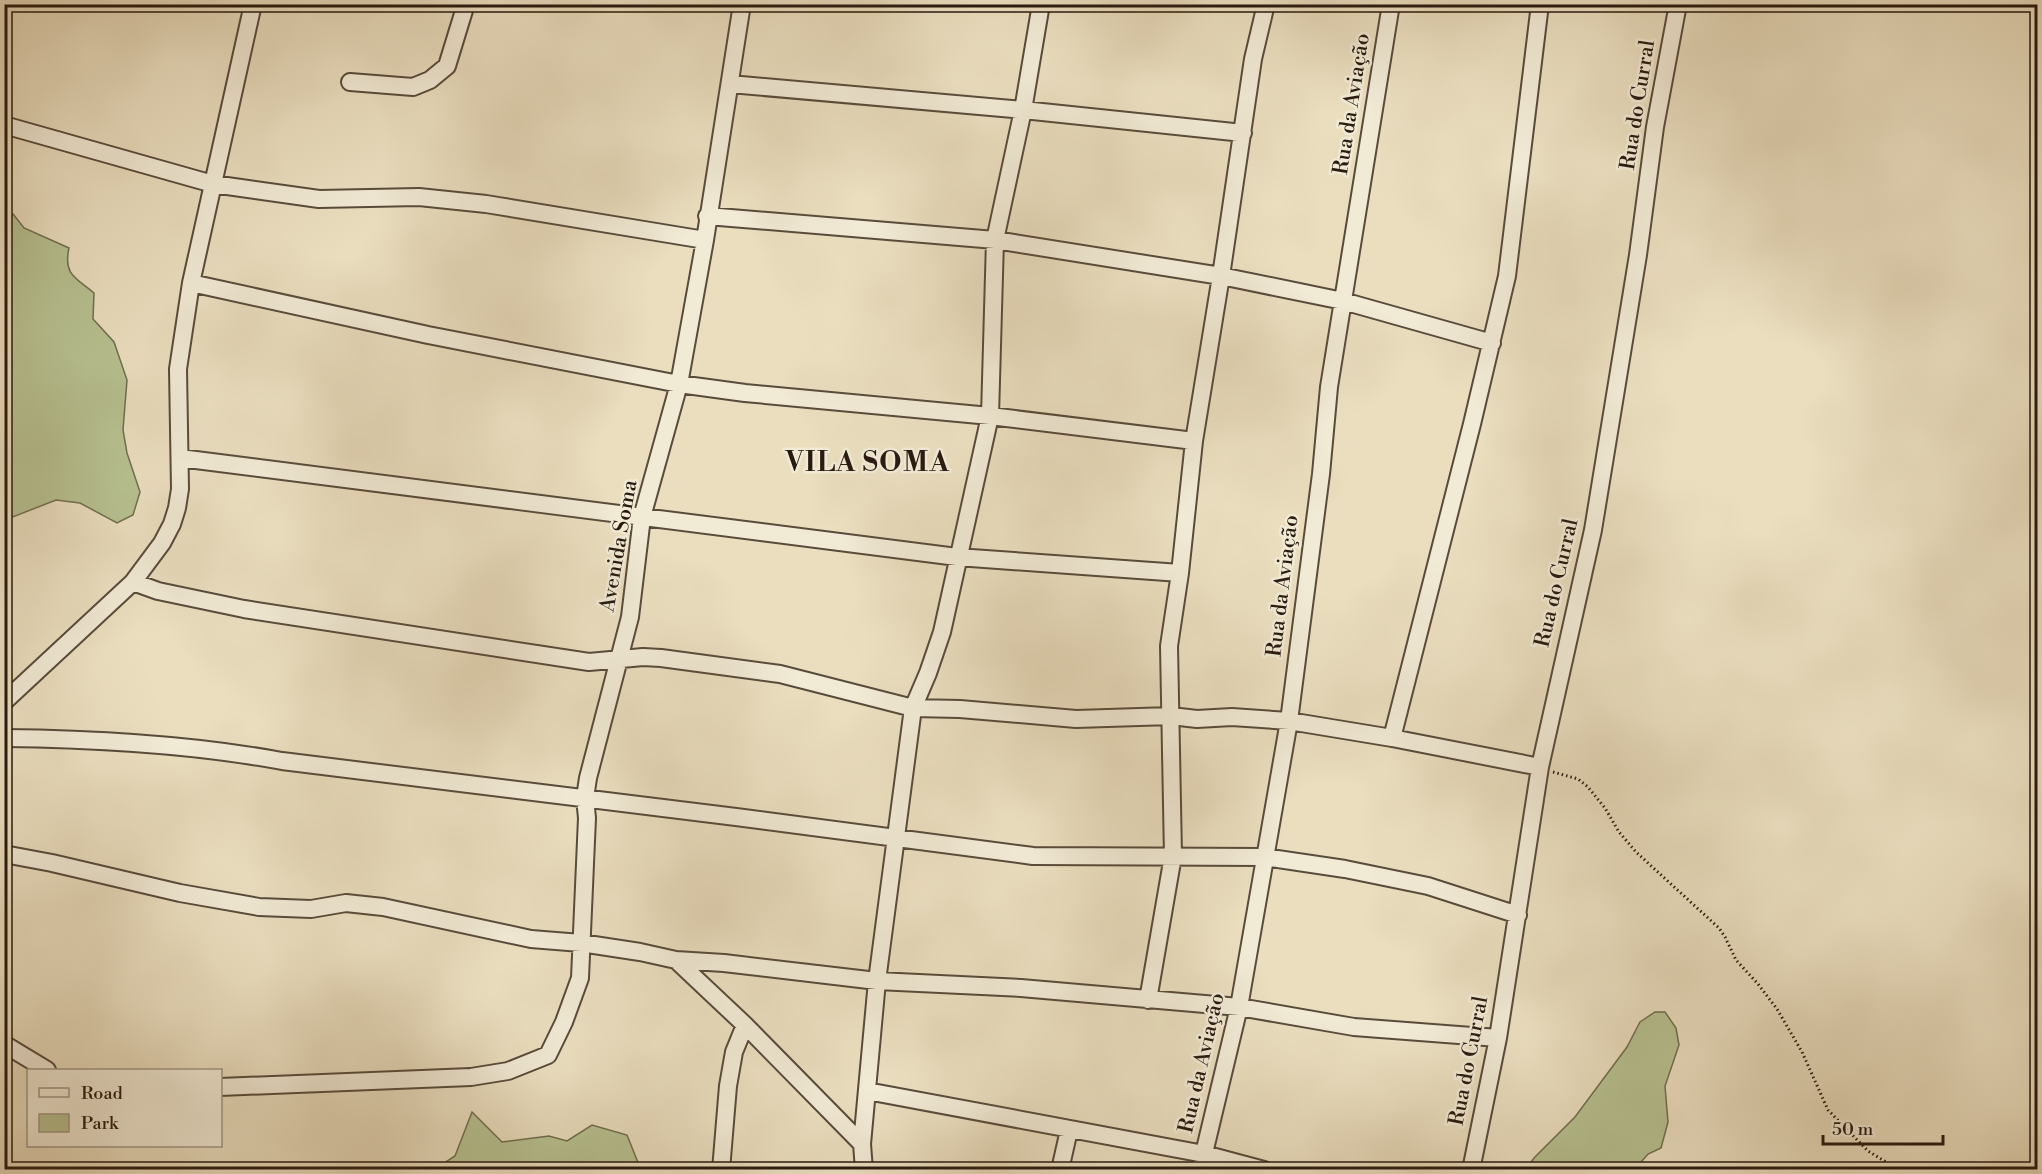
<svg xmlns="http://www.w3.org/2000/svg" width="2042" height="1174" viewBox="0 0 2042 1174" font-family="'Libre Bodoni',serif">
	<rect width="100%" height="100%" fill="#eadebf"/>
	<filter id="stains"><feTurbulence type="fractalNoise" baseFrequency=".00333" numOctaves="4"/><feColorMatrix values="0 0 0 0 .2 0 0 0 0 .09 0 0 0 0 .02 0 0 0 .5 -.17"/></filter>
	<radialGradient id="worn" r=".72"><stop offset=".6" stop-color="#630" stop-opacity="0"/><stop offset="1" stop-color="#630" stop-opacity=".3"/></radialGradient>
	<path fill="#b7c191" stroke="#706e50" stroke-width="1.5" d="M 4,212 L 13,214 L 24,228 L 69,248 C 63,275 76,278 94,293 L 93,319 L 114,342 L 127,380 L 123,430 L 127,453 L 140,492 L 133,515 L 117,523 L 80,503 L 56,500 L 5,520 Z
		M 1655,1012 L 1665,1012 L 1676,1028 L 1679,1045 L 1665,1086 L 1668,1122 L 1661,1148 L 1648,1154 L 1635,1169 L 1526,1169 L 1534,1158 L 1575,1117 L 1627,1047 L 1640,1022 Z
		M 472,1112 L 502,1142 L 549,1136 L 567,1141 L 592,1125 L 627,1135 L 639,1165 L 639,1169 L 435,1169 L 455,1156 Z
		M 353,1164 L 370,1168 L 386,1166 L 400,1169 L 343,1169 Z"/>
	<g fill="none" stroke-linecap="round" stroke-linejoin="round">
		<g stroke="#594b3c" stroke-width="11">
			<path id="lane" d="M 4,5 L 5,4"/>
		</g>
		<g stroke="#594b3c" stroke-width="20">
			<path id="street" d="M 350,82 L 413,87 L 430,80 L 447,66 L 466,4
				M 730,84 L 1023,110 L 1243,133
				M 4,125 L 213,184 L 319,199 L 419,197 L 486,204 L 705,240
				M 707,216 L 995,240 L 1221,276 L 1343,301 L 1492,343
				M 191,283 L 428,335 L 679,384 L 745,393 L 990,416 L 1194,441
				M 180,458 L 957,557 L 1180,573
				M 133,582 L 158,591 L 244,609 L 589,662 L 643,657 L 661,658 L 780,674 L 913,708 L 960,709 L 1076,719 L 1171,716 L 1197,719 L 1232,717 L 1289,721 L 1392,738 L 1540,767
				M 4,702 L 133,582 L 162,543 L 172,524 L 177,508 L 180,489 L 178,369 L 191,283 L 253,4
				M 4,738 C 98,739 190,744 282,761 L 736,817 L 1033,856 L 1264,857 L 1345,869 L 1428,886 L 1518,915
				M 1392,738 L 1472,424 L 1507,276 L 1540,4
				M 4,854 L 52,863 L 180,893 L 259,907 L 311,909 L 346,903 L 383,907 L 531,939 L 581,943 L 640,952 L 676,960 L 724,963 L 877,981 L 1021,988 L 1239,1007 L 1354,1027 L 1498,1038
				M 676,960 L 745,1025 L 862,1144
				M 1148,1000 L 1173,856 L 1169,646 L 1180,573 L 1194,441 L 1221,276 L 1253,59 L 1266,4
				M 4,1044 L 47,1070
				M 220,1087 L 471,1077 L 508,1071 L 548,1055 L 564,1022 L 580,978 L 587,818 L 585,798 L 588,778 L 630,617 L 642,517 L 679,384 L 705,240 L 742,4
				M 867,1091 L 1204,1154 L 1264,1170
				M 721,1170 L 728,1086 L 734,1052 L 745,1025
				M 864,1170 L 862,1144 L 877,981 L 913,708 L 928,673 L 942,632 L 990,416 L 995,240 L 1023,110 L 1041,4
				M 1060,1170 L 1069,1130
				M 1200,1170 L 1239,1007 L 1289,721 L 1321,474 L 1329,387 L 1391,4
				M 1471,1170 L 1498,1038 L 1540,767 L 1593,530 L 1638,255 L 1655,127 L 1678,4"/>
		</g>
		<path stroke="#291a10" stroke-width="3" stroke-dasharray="1.5 3" stroke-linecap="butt" d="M 1553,772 L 1578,779 L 1588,787 L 1605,808 L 1619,832 L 1636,852 L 1719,928 L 1725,937 L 1736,960 L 1758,984 L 1777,1009 L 1802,1052 L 1828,1110 L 1868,1151 L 1899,1170"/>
		<use href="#lane" stroke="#f1ead5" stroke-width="8"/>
		<use href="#street" stroke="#f1ead5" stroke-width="16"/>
	</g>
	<g text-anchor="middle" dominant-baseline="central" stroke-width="5" stroke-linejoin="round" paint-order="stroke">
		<g font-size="21" fill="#291a10" stroke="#f1ead5">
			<text transform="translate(1352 104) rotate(-81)">Rua da Aviação</text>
			<text transform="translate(1638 105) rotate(-81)">Rua do Curral</text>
			<text transform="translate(619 546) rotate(-80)">Avenida Soma</text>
			<text transform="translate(1557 583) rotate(-77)">Rua do Curral</text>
			<text transform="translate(1283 586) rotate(-83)">Rua da Aviação</text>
			<text transform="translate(1469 1061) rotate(-79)">Rua do Curral</text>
			<text transform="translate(1202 1063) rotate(-77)">Rua da Aviação</text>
		</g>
		<g font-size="27" font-weight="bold" letter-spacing="1.5" fill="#291a10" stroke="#f1ead5">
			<text x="868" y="463">VILA SOMA</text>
		</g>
	</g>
	<rect width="2042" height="1174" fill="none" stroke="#eadebf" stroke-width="24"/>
	<rect x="6" y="6" width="2030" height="1162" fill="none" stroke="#291a10" stroke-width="3"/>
	<rect x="12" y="12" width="2018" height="1150" fill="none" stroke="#291a10" stroke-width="1.5"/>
	<rect x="27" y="1069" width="195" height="78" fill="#f1ead5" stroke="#a19786" stroke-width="1.5"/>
	<rect x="39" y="1088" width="30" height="9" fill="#f1ead5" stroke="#a19786" stroke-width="1.5"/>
	<text x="81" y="1099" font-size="18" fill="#291a10">Road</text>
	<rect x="39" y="1114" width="30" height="18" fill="#b7c191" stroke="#a19786" stroke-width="1.5"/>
	<text x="81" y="1129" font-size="18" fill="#291a10">Park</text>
	<path d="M1823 1135v9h120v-9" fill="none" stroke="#291a10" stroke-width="3"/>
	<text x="1832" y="1135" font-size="18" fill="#291a10" stroke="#f1ead5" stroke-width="4.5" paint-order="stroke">50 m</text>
	<rect width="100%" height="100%" filter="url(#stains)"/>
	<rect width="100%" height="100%" fill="url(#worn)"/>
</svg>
